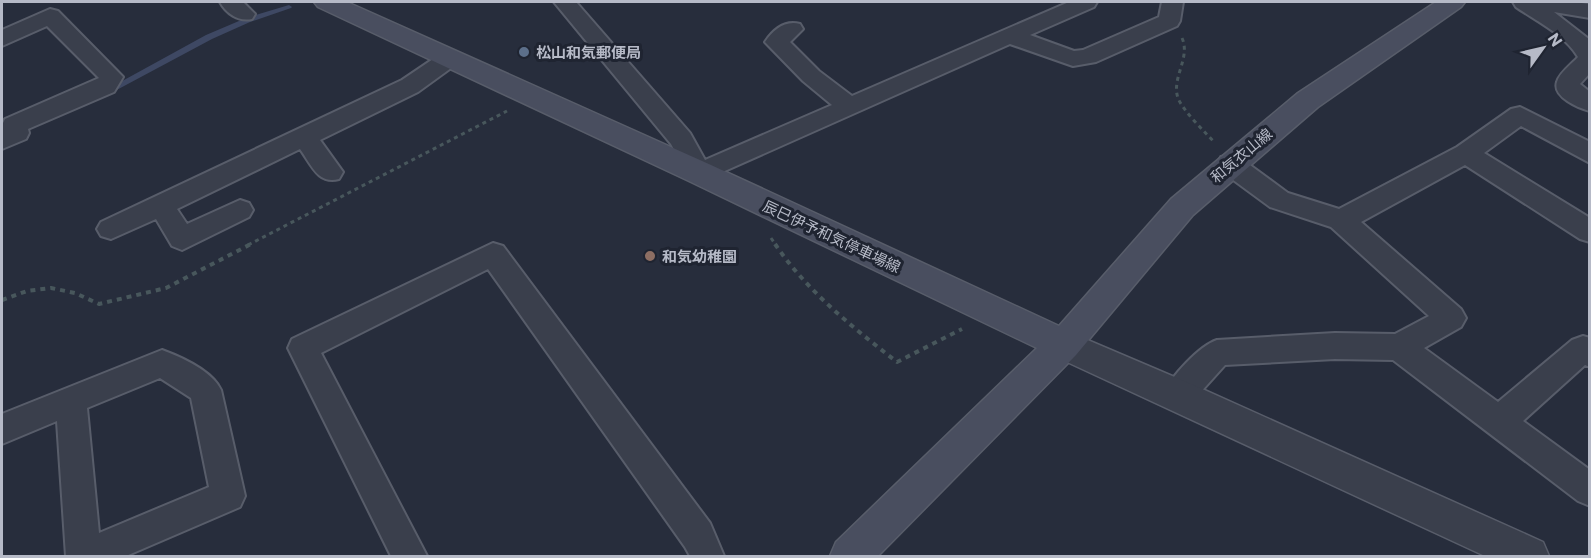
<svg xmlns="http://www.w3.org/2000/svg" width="1591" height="558" viewBox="0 0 1591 558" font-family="Commissioner,'Noto Sans JP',sans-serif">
	<rect width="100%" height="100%" fill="#272d3c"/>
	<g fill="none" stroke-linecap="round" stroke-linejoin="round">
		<path fill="#3e4863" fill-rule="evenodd" d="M 289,5 L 292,7 L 291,8 L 250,22 L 212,39 L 111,93 L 105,93 L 104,91 L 206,35 L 246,18 Z"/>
		<g stroke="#585d6a" stroke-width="4">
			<path id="minor" d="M 220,2 L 243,2 L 255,14 L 252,19 C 238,22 226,13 220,2 Z
				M 554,2 L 576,2 L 690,133 L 705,160 L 832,105 L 803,81 L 765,42 C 773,30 785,20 800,24 L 803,29 L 790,42 L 819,71 L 852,96 L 1069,2 L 1097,2 L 1094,7 L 1030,35 L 1074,51 L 1083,50 L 1159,17 L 1162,2 L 1183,2 L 1180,21 L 1177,26 L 1096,62 L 1073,66 L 1010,44 L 700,182 L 691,180 L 671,144 Z
				M 1513,2 L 1573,2 L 1590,4 L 1590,18 L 1554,12 L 1590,40 L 1590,73 L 1580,84 L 1590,92 L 1590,111 C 1579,108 1552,97 1557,82 C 1559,73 1572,64 1578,57 C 1564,34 1538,22 1516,7 Z
				M 50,9 L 58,11 L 123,77 L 114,92 L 28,129 L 29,133 L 26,139 L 2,149 L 2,125 L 5,119 L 99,78 L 47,26 L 2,46 L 2,30 Z
				M 450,51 L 458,53 L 462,58 L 458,63 L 418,92 L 320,140 L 343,172 L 339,179 C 318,185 311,164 300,149 L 177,209 L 187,224 L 240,200 L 249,203 L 253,210 L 249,217 L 182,250 L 172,246 L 156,219 L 111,239 L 101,236 L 97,229 L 101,222 L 402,80 L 442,53 Z
				M 1520,107 L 1590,142 L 1590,163 L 1521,126 L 1484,153 L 1590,218 L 1590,242 L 1580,239 L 1465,165 L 1361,222 L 1461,309 L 1466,318 L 1461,327 L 1424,348 L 1498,402 L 1572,340 L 1583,336 L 1590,338 L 1590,367 L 1585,365 L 1523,421 L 1590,470 L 1590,506 L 1578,501 L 1393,360 L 1335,359 L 1225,365 L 1189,405 L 1178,409 L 1167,405 L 1162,395 C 1171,377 1199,346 1217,340 L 1335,333 L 1395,334 L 1429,316 L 1331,227 L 1270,207 L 1221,171 L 1217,164 L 1221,157 L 1230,155 L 1239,157 L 1288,193 L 1339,209 L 1457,147 L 1511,109 Z
				M 493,243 L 503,246 L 710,523 L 724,556 L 690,556 L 685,547 L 488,269 L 321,353 L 427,556 L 391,556 L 288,348 L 292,339 Z
				M 162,350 C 181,357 212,371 221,390 L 245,496 L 240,507 L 126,556 L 66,556 L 57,421 L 2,444 L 2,414 ZM 160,378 L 191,398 L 209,487 L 99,533 L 87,408 Z"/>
		</g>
		<g stroke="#585d6a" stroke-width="3">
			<path id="tertiary" d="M 1064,330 L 1191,384 L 1543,542 L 1549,556 L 1485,556 L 1052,355 L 1047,345 L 1052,335 Z"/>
		</g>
		<g stroke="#585d6a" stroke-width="3">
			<path id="secondary" d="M 314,2 L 347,2 L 711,165 L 1059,326 L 1171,199 L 1298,93 L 1436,2 L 1465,2 L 1461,7 L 1318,107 L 1193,215 L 1076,355 L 878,556 L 830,556 L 836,542 L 1037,348 L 689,181 L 318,7 Z"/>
		</g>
		<path stroke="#48575c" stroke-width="3" stroke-dasharray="4 4" stroke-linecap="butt" d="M 1182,38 C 1191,58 1171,78 1178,98 C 1183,111 1205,132 1215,143
			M 771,238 L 776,245
			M 248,245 L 507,111"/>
		<path stroke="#48575c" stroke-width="4" stroke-dasharray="5 5" stroke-linecap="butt" d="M 775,244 C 807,291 852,327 897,362 L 962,329
			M 2,300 L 27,291 L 51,288 L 75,293 L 99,304 L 166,288 L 251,244"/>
		<use href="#minor" fill="#3a3f4c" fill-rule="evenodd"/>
		<use href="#tertiary" fill="#3a3f4c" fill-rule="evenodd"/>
		<use href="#secondary" fill="#494e5f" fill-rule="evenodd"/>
	</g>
	<circle fill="#5c6f8a" stroke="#1f2431" stroke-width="2" cx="524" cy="52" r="6"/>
	<circle fill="#8d6e63" stroke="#1f2431" stroke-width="2" cx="650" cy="256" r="6"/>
	<g text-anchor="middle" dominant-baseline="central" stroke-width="6" stroke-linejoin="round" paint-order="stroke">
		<g font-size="15" font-weight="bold" fill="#b6bac7" stroke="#1f2431" text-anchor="start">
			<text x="536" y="52">松山和気郵便局</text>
			<text x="662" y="256">和気幼稚園</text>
		</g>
		<g font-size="15" fill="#b6bac7" stroke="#1f2431">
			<text transform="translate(1241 155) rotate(-40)">和気衣山線</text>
			<text transform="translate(832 236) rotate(25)">辰巳伊予和気停車場線</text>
		</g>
	</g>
	<rect width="1591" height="558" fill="none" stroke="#b6bac7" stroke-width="6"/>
	<g transform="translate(1543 48) rotate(56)" stroke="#1f2431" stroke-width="4.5" paint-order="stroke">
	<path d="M0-4.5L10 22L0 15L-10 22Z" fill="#b6bac7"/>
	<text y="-9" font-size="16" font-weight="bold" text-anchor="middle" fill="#b6bac7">N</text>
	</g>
</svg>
